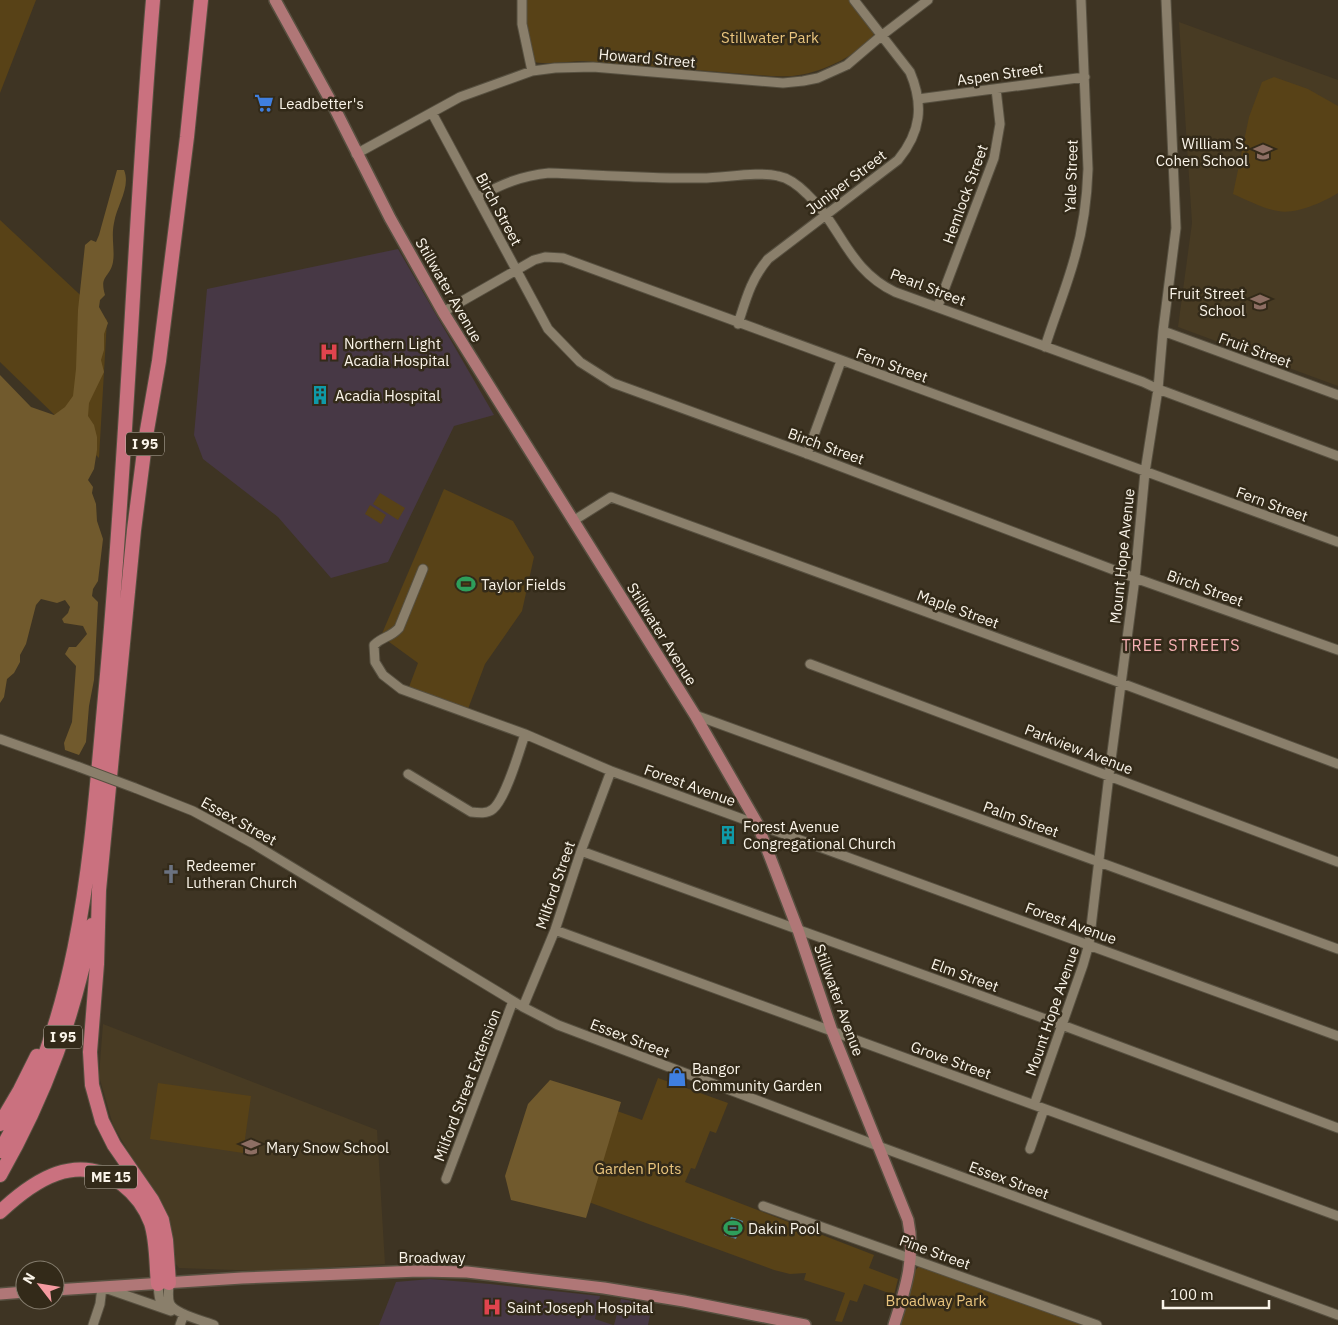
<svg xmlns="http://www.w3.org/2000/svg" width="1338" height="1325" viewBox="0 0 1338 1325" font-family="'IBM Plex Sans',sans-serif">
	<rect width="100%" height="100%" fill="#3e3423"/>
	<path fill="#483b23" d="M 1179,22 L 1338,80 L 1338,386 L 1178,327 L 1192,223 Z
		M 103,1024 L 377,1130 L 385,1264 L 266,1271 L 179,1268 L 175,1263 L 169,1222 L 113,1125 L 99,1076 Z"/>
	<path fill="#473845" d="M 398,249 L 494,415 L 454,426 L 388,562 L 331,578 L 278,517 L 203,459 L 194,435 L 207,289 Z
		M 430,1279 L 490,1284 L 600,1296 L 595,1319 L 613,1325 L 379,1325 L 396,1282 Z
		M 621,1299 L 652,1305 L 648,1325 L 614,1325 Z"/>
	<path fill="#584217" d="M 0,0 L 36,0 L 0,93 Z
		M 526,0 L 849,0 L 873,31 L 874,34 C 861,54 822,72 799,75 C 790,77 780,76 771,76 L 584,61 C 573,61 542,65 535,62 L 533,60 L 526,20 Z
		M 1274,77 L 1308,89 L 1338,106 L 1338,193 C 1324,202 1294,215 1278,211 C 1264,209 1247,200 1233,194 L 1249,117 L 1262,82 Z
		M 0,220 L 107,320 L 99,458 L 0,362 Z
		M 444,489 L 513,521 L 534,557 L 522,611 L 485,664 L 468,709 L 409,687 L 418,663 L 381,636 Z
		M 380,493 L 405,508 L 398,520 L 373,504 Z
		M 370,505 L 386,515 L 381,524 L 365,514 Z
		M 658,1078 L 728,1103 L 716,1133 L 710,1131 L 695,1169 L 691,1168 L 685,1182 L 874,1255 L 869,1268 L 898,1279 L 894,1295 L 864,1284 L 857,1302 L 850,1300 L 842,1322 L 835,1321 L 845,1293 L 804,1280 L 806,1273 L 790,1274 L 774,1270 L 534,1182 L 567,1093 L 642,1120 Z
		M 158,1083 L 251,1096 L 243,1153 L 150,1139 Z
		M 918,1267 L 923,1267 L 1088,1325 L 900,1325 L 908,1299 L 914,1272 Z"/>
	<path fill="#715a2d" d="M 117,170 L 124,170 C 131,187 117,205 114,223 C 111,237 115,250 113,262 C 110,278 99,275 105,295 L 100,300 L 99,307 L 108,323 L 104,334 L 104,350 L 101,360 L 104,372 L 89,403 L 88,416 L 94,425 L 97,437 L 97,450 L 94,469 L 88,480 L 93,487 L 92,493 L 96,504 L 97,521 L 103,539 L 98,581 L 93,589 L 92,596 L 98,602 L 94,680 L 89,706 L 86,742 L 79,755 L 65,750 L 64,743 L 72,722 L 76,666 L 65,654 L 69,647 L 76,647 L 87,634 L 83,626 L 64,623 L 62,619 L 68,613 L 70,607 L 65,600 L 57,603 L 41,599 L 36,605 L 26,644 L 20,655 L 20,662 L 14,673 L 7,679 L 4,697 L 0,703 L 0,375 L 31,407 L 54,415 L 65,407 L 73,396 L 76,369 L 78,310 L 85,245 L 91,240 L 96,242 L 99,235 Z
		M 550,1080 L 621,1102 L 586,1218 L 511,1200 L 505,1176 L 528,1104 Z"/>
	<path fill="#5387a1" d="M 731,1217 L 743,1221 L 736,1239 L 724,1235 Z"/>
	<g fill="none" stroke-linecap="round" stroke-linejoin="round">
		<g stroke="#575040" stroke-width="11">
			<path id="minor" d="M 522,0 L 522,24 L 532,71
				M 918,99 L 1085,77
				M 432,113 L 548,329 L 580,362 L 613,383 L 805,453 L 1135,578 L 1338,650
				M 356,154 L 460,97 L 532,71 L 555,68 L 593,67 L 783,83 L 803,81 L 818,78 L 847,65 L 881,36 L 928,0
				M 477,197 C 503,184 520,176 549,173 C 600,175 651,179 702,178 C 724,178 758,171 778,176 C 789,178 799,186 807,194 C 842,226 847,269 895,292 L 1143,382 L 1158,389 L 1338,456
				M 938,306 L 994,158 L 1000,124 L 996,89
				M 443,312 L 534,260 L 545,257 L 563,258 L 1338,542
				M 738,324 C 746,299 751,279 768,259 L 898,160 C 921,132 924,105 910,72 L 854,0
				M 1163,331 L 1338,395
				M 1045,347 C 1054,318 1066,289 1074,260 C 1083,230 1087,200 1088,169 L 1081,0
				M 807,454 L 841,361
				M 573,521 L 611,497 L 1121,683 L 1338,764
				M 423,569 L 399,628 C 390,638 383,636 374,645 L 375,662 L 383,675 L 401,689 L 525,734 L 611,771 L 1338,1036
				M 810,664 L 1338,862
				M 695,715 L 1338,949
				M 0,739 L 79,767
				M 408,774 L 471,812 C 479,813 487,814 493,809 C 506,798 519,752 525,734
				M 135,788 L 193,811 L 252,843 L 523,1007 L 558,1025 L 886,1149 L 1338,1315
				M 581,851 L 1062,1025 L 1338,1128
				M 555,930 L 1338,1216
				M 523,1007 L 555,930 L 581,851 L 611,771
				M 1034,1105 L 1083,965 L 1089,944 L 1109,775 L 1135,578 L 1145,472 L 1158,389 L 1163,331 L 1176,228 L 1166,0
				M 1030,1149 L 1044,1109
				M 446,1179 L 513,1001
				M 763,1206 L 1097,1325
				M 169,1283 C 169,1289 167,1298 170,1304 C 175,1314 204,1321 214,1325
				M 158,1284 C 159,1295 158,1304 169,1310
				M 93,1325 L 100,1304 L 102,1287 L 171,1311
				M 180,1325 L 184,1314"/>
		</g>
		<g stroke="#575040" stroke-width="14">
			<path id="major" d="M 275,0 L 334,107 L 390,218 L 443,312 L 695,715 L 757,823 L 798,930 L 832,1031 L 908,1220 C 916,1258 905,1290 894,1325
				M 55,1290 L 242,1278 L 419,1271 L 467,1272 L 604,1288 L 684,1301 L 805,1325
				M 0,1294 L 25,1292"/>
		</g>
		<g stroke="#575040" stroke-width="16">
			<path id="highway" d="M 0,1124 L 20,1090 L 37,1056
				M 0,1151 C 84,1010 91,845 106,686 C 127,458 134,228 153,0
				M 0,1175 C 46,1094 74,1016 92,925
				M 0,1212 C 34,1180 77,1151 122,1184 C 135,1194 145,1207 151,1223 C 157,1242 156,1264 158,1284
				M 169,1283 L 166,1240 L 162,1220 L 152,1200 L 114,1145 L 102,1121 L 92,1085 L 90,1052 L 97,964 L 99,890 L 134,530 L 146,436 L 159,361 L 187,137 L 201,0"/>
		</g>
		<use href="#minor" stroke="#8a7f6b" stroke-width="9"/>
		<use href="#major" stroke="#b07777" stroke-width="11"/>
		<use href="#highway" stroke="#ca717f" stroke-width="14"/>
		<g stroke="#575040" stroke-width="11" stroke-linecap="butt">
			<path id="minor-bridge" d="M 79,767 L 135,788"/>
		</g>
		<use href="#minor-bridge" stroke="#8a7f6b" stroke-width="9"/>
	</g>
	<defs>
		<g id="supermarket-bare" transform="scale(1.5)"><path d="M-6-5.5h2.5l.6 2H6L4.5 2H-2.5L-4.4-4H-6ZM-1.5 3.2a1.3 1.3 0 1 0 .1 0ZM3 3.2a1.3 1.3 0 1 0 .1 0Z" fill="#3f7fe0" stroke="#332a19" stroke-width="2.5" paint-order="stroke"/></g>
		<g id="school-bare" transform="scale(1.5)"><path d="M0-5L7-2L0 1L-7-2ZM-4 1L0 2.5L4 1V4Q0 6-4 4Z" fill="#8d6e63" stroke="#332a19" stroke-width="2.5" paint-order="stroke"/></g>
		<g id="hospital-bare" transform="scale(1.5)"><path d="M-5-5h3v3.5h4V-5h3V5h-3V1.5h-4V5h-3Z" fill="#e0444e" stroke="#332a19" stroke-width="2.5" paint-order="stroke"/></g>
		<g id="building-bare" transform="scale(1.5)"><path d="M-4-6H4V6H1V3H-1V6H-4ZM-2.5-4.3h1.7v1.8h-1.7ZM.8-4.3h1.7v1.8H.8ZM-2.5-1h1.7V.8h-1.7ZM.8-1h1.7V.8H.8Z" fill="#0f9aa8" stroke="#332a19" stroke-width="2.5" paint-order="stroke"/></g>
		<g id="stadium-bare" transform="scale(1.5)"><path d="M0-5a6.5 5 0 1 0 0 10a6.5 5 0 1 0 0-10ZM-3.5-1.8h7v3.6h-7Z" fill="#2e9e5b" stroke="#332a19" stroke-width="2.5" paint-order="stroke"/></g>
		<g id="church-bare" transform="scale(1.5)"><path d="M-1.2-6h2.4v3.5h3.3v2.4h-3.3V6h-2.4V-.1h-3.3v-2.4h3.3Z" fill="#6b7280" stroke="#332a19" stroke-width="2.5" paint-order="stroke"/></g>
		<g id="shop-bare" transform="scale(1.5)"><path d="M-5-2.5h2.3a2.7 3.5 0 0 1 5.4 0H5L5.5 6h-11ZM-1.5-2.5h3a1.5 2.3 0 0 0-3 0Z" fill="#3f7fe0" stroke="#332a19" stroke-width="2.5" paint-order="stroke"/></g>
	</defs>
	<g fill-rule="evenodd">
		<use href="#supermarket-bare" x="264" y="103"/>
		<use href="#school-bare" x="1263" y="152"/>
		<use href="#school-bare" x="1260" y="302"/>
		<use href="#hospital-bare" x="329" y="352"/>
		<use href="#building-bare" x="320" y="395"/>
		<use href="#stadium-bare" x="466" y="584"/>
		<use href="#building-bare" x="728" y="835"/>
		<use href="#church-bare" x="171" y="874"/>
		<use href="#shop-bare" x="677" y="1077"/>
		<use href="#school-bare" x="251" y="1147"/>
		<use href="#stadium-bare" x="733" y="1228"/>
		<use href="#hospital-bare" x="492" y="1307"/>
	</g>
	<g text-anchor="middle" dominant-baseline="central" stroke-width="5" stroke-linejoin="round" paint-order="stroke">
		<g fill="#332a19" stroke="#beb7ab" stroke-width="1">
			<rect x="126" y="432.5" width="38" height="23" rx="4"/>
			<rect x="44" y="1025.5" width="38" height="23" rx="4"/>
			<rect x="85" y="1165.5" width="52" height="23" rx="4"/>
		</g>
		<g font-size="14" font-weight="bold" fill="#faf4e9">
			<text x="145" y="444">I 95</text>
			<text x="63" y="1037">I 95</text>
			<text x="111" y="1177">ME 15</text>
		</g>
		<g font-size="15" fill="#eac57e" stroke="#332a19">
			<text x="770" y="37">Stillwater Park</text>
			<text x="638" y="1168">Garden Plots</text>
			<text x="936" y="1300">Broadway Park</text>
		</g>
		<g font-size="15" fill="#faf4e9" stroke="#332a19">
			<text transform="translate(647 58) rotate(5)">Howard Street</text>
			<text transform="translate(1000 74) rotate(-8)">Aspen Street</text>
			<text transform="translate(1071 176) rotate(-88)">Yale Street</text>
			<text transform="translate(846 182) rotate(-37)">Juniper Street</text>
			<text transform="translate(965 194) rotate(-70)">Hemlock Street</text>
			<text transform="translate(499 209) rotate(62)">Birch Street</text>
			<text transform="translate(928 287) rotate(21)">Pearl Street</text>
			<text transform="translate(449 290) rotate(60)">Stillwater Avenue</text>
			<text transform="translate(1255 350) rotate(20)">Fruit Street</text>
			<text transform="translate(892 365) rotate(20)">Fern Street</text>
			<text transform="translate(826 446) rotate(20)">Birch Street</text>
			<text transform="translate(1272 504) rotate(20)">Fern Street</text>
			<text transform="translate(1122 556) rotate(-84)">Mount Hope Avenue</text>
			<text transform="translate(1205 588) rotate(20)">Birch Street</text>
			<text transform="translate(958 609) rotate(20)">Maple Street</text>
			<text transform="translate(662 634) rotate(58)">Stillwater Avenue</text>
			<text transform="translate(1079 749) rotate(21)">Parkview Avenue</text>
			<text transform="translate(690 785) rotate(20)">Forest Avenue</text>
			<text transform="translate(1021 819) rotate(20)">Palm Street</text>
			<text transform="translate(239 821) rotate(29)">Essex Street</text>
			<text transform="translate(555 885) rotate(-71)">Milford Street</text>
			<text transform="translate(1071 923) rotate(20)">Forest Avenue</text>
			<text transform="translate(965 975) rotate(20)">Elm Street</text>
			<text transform="translate(839 1000) rotate(70)">Stillwater Avenue</text>
			<text transform="translate(1052 1011) rotate(-71)">Mount Hope Avenue</text>
			<text transform="translate(630 1038) rotate(21)">Essex Street</text>
			<text transform="translate(951 1060) rotate(20)">Grove Street</text>
			<text transform="translate(467 1085) rotate(-69)">Milford Street Extension</text>
			<text transform="translate(1009 1180) rotate(20)">Essex Street</text>
			<text transform="translate(935 1252) rotate(20)">Pine Street</text>
			<text x="432" y="1257">Broadway</text>
		</g>
		<g font-size="15" fill="#faf4e9" stroke="#332a19" text-anchor="start">
			<text x="279" y="103">Leadbetter's</text>
			<text x="1248" y="143" text-anchor="end">William S.<tspan x="1248" dy="17">Cohen School</tspan></text>
			<text x="1245" y="293" text-anchor="end">Fruit Street<tspan x="1245" dy="17">School</tspan></text>
			<text x="344" y="343">Northern Light<tspan x="344" dy="17">Acadia Hospital</tspan></text>
			<text x="335" y="395">Acadia Hospital</text>
			<text x="481" y="584">Taylor Fields</text>
			<text x="743" y="826">Forest Avenue<tspan x="743" dy="17">Congregational Church</tspan></text>
			<text x="186" y="865">Redeemer<tspan x="186" dy="17">Lutheran Church</tspan></text>
			<text x="692" y="1068">Bangor<tspan x="692" dy="17">Community Garden</tspan></text>
			<text x="266" y="1147">Mary Snow School</text>
			<text x="748" y="1228">Dakin Pool</text>
			<text x="507" y="1307">Saint Joseph Hospital</text>
		</g>
		<g font-size="16" letter-spacing="1" fill="#f6b1b4" stroke="#332a19">
			<text x="1181" y="645">TREE STREETS</text>
		</g>
	</g>
	<g transform="translate(40 1285) rotate(301)"><circle r="24" fill="#332a19" stroke="#837b6c"/>
	<path d="M0-4L9 19L0 12L-9 19Z" fill="#f49aa0"/>
	<text y="-8" font-size="14" font-weight="bold" text-anchor="middle" fill="#faf4e9">N</text>
	</g>
	<path d="M1163 1300v8h106v-8" fill="none" stroke="#faf4e9" stroke-width="2.5"/>
	<text x="1170" y="1300" font-size="15" fill="#faf4e9" stroke="#332a19" stroke-width="4" paint-order="stroke">100 m</text>
</svg>
